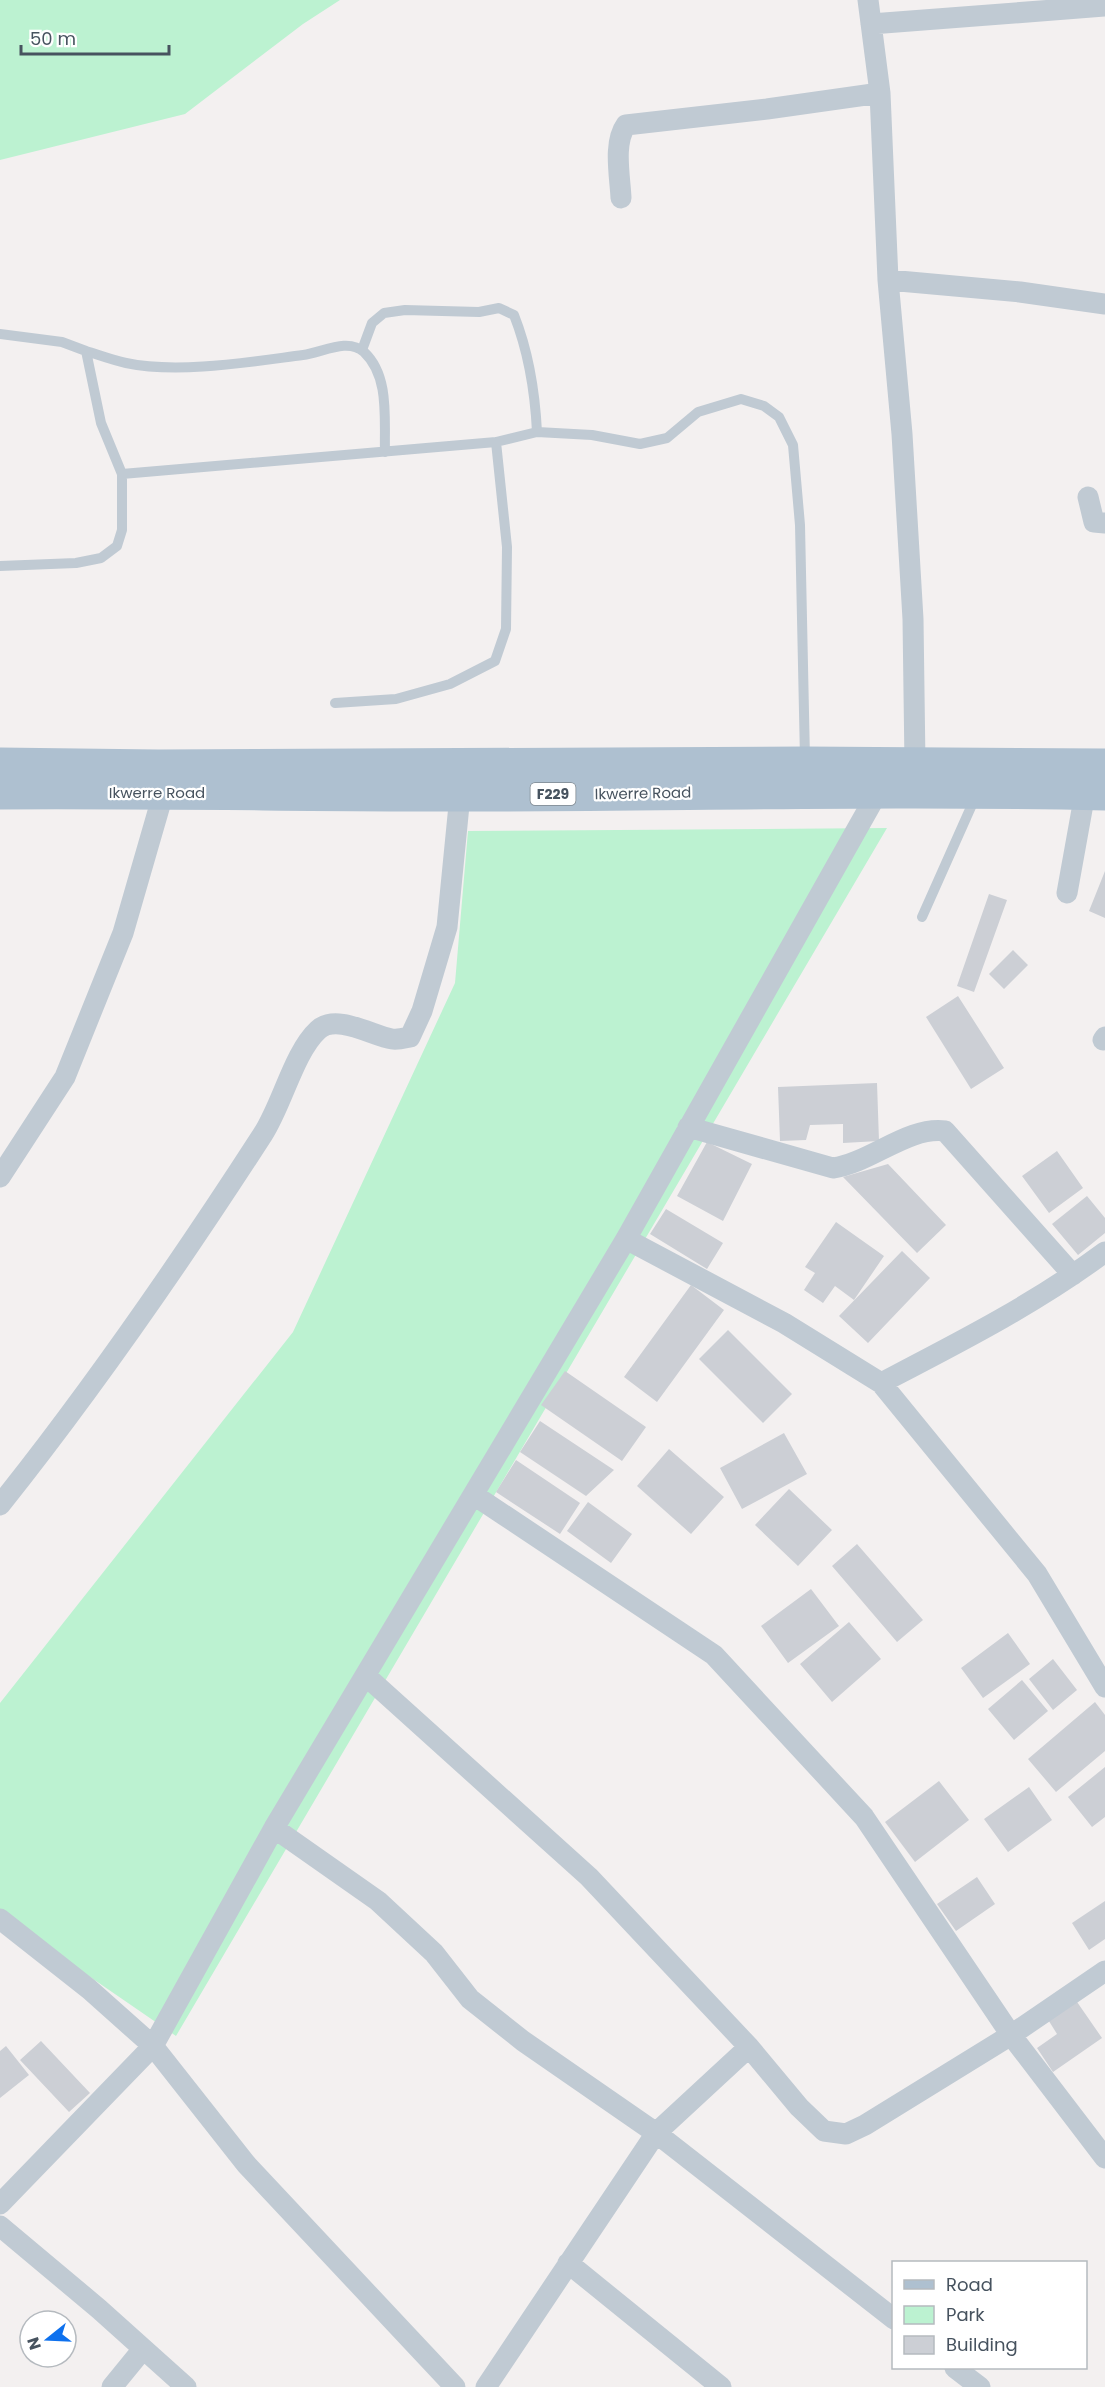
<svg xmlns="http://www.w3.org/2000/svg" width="1105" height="2387" viewBox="0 0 1105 2387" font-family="Poppins,sans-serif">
	<rect width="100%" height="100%" fill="#f3f0f0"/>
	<path fill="#bcf2d1" d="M 0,0 L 340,0 L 303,24 L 185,114 L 0,160 Z
		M 887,828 L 176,2036 L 0,1915 L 0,1703 L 293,1332 L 455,983 L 468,831 Z"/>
	<path fill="#cccfd5" d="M 1105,871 L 1105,918 L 1089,911 Z
		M 989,894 L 1007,900 L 974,992 L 957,986 Z
		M 1013,950 L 1028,965 L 1004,989 L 989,974 Z
		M 958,996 L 1004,1068 L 971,1089 L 926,1017 Z
		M 877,1083 L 879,1141 L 843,1143 L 843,1124 L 810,1125 L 806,1140 L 780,1141 L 778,1087 Z
		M 707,1142 L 752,1164 L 723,1221 L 677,1196 Z
		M 1057,1151 L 1083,1188 L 1049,1213 L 1022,1176 Z
		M 888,1164 L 946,1225 L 917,1253 L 843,1177 Z
		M 1087,1196 L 1105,1218 L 1105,1233 L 1078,1255 L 1052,1224 Z
		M 666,1209 L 723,1243 L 707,1269 L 650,1234 Z
		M 836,1222 L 884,1256 L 854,1300 L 835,1286 L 823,1303 L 804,1290 L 815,1273 L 805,1267 Z
		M 902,1251 L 930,1278 L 868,1343 L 839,1316 Z
		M 691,1285 L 724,1310 L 657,1402 L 624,1377 Z
		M 728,1330 L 792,1394 L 763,1423 L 699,1359 Z
		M 565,1371 L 646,1427 L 622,1461 L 541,1405 Z
		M 540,1421 L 614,1470 L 586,1496 L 520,1452 Z
		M 784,1433 L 807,1474 L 742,1509 L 720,1468 Z
		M 669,1449 L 724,1497 L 691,1534 L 637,1486 Z
		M 516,1460 L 580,1503 L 560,1534 L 496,1492 Z
		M 789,1489 L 832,1530 L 798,1566 L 755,1525 Z
		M 588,1502 L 632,1534 L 611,1563 L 567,1531 Z
		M 857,1544 L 923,1620 L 897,1642 L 832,1566 Z
		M 811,1589 L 839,1626 L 788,1663 L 761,1626 Z
		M 849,1622 L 881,1659 L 832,1702 L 800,1664 Z
		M 1008,1633 L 1030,1664 L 983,1698 L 961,1668 Z
		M 1053,1659 L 1077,1690 L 1053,1710 L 1029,1679 Z
		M 1022,1680 L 1048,1711 L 1014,1740 L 988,1709 Z
		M 1095,1702 L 1105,1715 L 1105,1751 L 1056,1792 L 1028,1759 Z
		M 1105,1767 L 1105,1817 L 1092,1827 L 1068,1797 Z
		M 939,1781 L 969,1820 L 915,1862 L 885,1822 Z
		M 1029,1787 L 1052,1820 L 1008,1852 L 984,1819 Z
		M 977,1877 L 995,1904 L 956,1931 L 937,1904 Z
		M 1105,1901 L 1105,1939 L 1089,1950 L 1072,1923 Z
		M 1075,1999 L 1102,2038 L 1053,2072 L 1037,2048 L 1057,2034 L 1047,2018 Z
		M 41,2041 L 90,2093 L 69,2112 L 20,2060 Z
		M 6,2046 L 29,2075 L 0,2098 L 0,2051 Z"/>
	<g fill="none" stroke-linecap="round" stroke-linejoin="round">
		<path stroke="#c0cad3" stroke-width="10" d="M 0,334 L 62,342 L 86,351 L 101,423 L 122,474 L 122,530 L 117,546 L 101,558 L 76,563 L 0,566
			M 362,350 L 372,323 L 384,313 L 405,310 L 479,312 L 499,308 L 514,315 C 529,353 535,391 537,432
			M 86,351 C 99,355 112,360 126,363 C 178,374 249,362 303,355 C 322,353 347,337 364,352 C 390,376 384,420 385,452
			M 122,474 L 496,442 L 537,432 L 592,435 L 640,444 L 667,438 L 698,412 L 741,399 L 764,406 L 779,417 L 793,445 L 800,525 L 805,759
			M 335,703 L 396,699 L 450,684 L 495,661 L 506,629 L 507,547 L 496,442
			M 922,917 L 975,798"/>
		<path stroke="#c0cad3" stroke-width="21" d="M 868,0 L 880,93 L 888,280 L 902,434 L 913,619 L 915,764
			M 871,24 L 1105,6
			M 621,198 C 620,176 613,143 626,125 L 767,109 L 880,93
			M 888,280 L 1020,292 L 1105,304
			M 1088,497 L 1094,522 L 1105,523
			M 1067,893 L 1085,793
			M 1103,1040 L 1105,1037
			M 688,1127 L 833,1168 C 870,1163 908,1126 945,1131 L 1073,1275
			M 0,1177 L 65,1077 L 123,933 L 164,791
			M 626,1239 L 784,1323 L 881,1383 L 1037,1574 L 1105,1687
			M 881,1383 C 958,1343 1035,1304 1105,1252
			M 474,1495 L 714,1655 L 864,1817 L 1011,2035 L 1105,2158
			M 0,1505 C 94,1387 181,1261 263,1134 C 282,1105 294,1052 318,1030 C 336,1013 373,1036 392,1039 C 398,1040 405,1038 410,1037 L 422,1011 L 447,927 L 460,795
			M 366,1676 L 589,1877 L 749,2047 L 799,2107 L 824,2131 L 846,2134 L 865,2125 L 1011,2035 L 1105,1971
			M 274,1828 L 378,1901 L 434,1953 L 470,1999 L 523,2041 L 656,2133 L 894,2319
			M 0,1919 L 89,1989 L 153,2046 L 246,2164 L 455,2387
			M 0,2204 L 153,2046 L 274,1828 L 626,1239 L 879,790
			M 0,2226 L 99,2309 L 186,2387
			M 568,2263 L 721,2387
			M 955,2368 L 980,2387
			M 112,2387 L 143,2349
			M 486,2387 L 656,2133 L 749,2047"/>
		<path stroke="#aec0d0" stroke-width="33" d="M 0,764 L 158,766 L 805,763 L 1105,765
			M 0,793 C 154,792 307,795 461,795 C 676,795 890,789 1105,794"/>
	</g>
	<g text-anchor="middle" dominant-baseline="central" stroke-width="4.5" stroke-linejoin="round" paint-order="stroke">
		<rect fill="#fff" stroke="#7e878f" stroke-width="1.5" x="530.5" y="783" width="45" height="22" rx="4.5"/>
		<g font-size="14" font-weight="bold" fill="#47535f">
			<text x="553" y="794">F229</text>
		</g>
		<g font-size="15" fill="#47535f" stroke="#fff">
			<text x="157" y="792">Ikwerre Road</text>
			<text transform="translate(643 793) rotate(-1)">Ikwerre Road</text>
		</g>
	</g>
	<rect x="892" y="2261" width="195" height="108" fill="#ffffff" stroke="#b5babf" stroke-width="1.5"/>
	<rect x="904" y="2280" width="30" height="9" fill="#aec0d0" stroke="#b5babf" stroke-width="1.5"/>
	<text x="946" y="2291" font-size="18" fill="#47535f">Road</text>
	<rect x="904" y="2306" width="30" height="18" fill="#bcf2d1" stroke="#b5babf" stroke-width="1.5"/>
	<text x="946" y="2321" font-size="18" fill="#47535f">Park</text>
	<rect x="904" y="2336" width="30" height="18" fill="#cccfd5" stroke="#b5babf" stroke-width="1.5"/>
	<text x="946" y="2351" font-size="18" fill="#47535f">Building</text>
	<g transform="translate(48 2339) rotate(252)"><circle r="28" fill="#ffffff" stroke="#b5babf" stroke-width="1.5"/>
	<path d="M0-4.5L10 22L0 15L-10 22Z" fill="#0e71ee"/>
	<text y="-9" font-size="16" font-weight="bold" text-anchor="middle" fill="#47535f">N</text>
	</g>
	<path d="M21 45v9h148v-9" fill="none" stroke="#47535f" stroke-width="3"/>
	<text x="30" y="45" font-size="18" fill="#47535f" stroke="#ffffff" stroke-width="4.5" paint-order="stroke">50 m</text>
</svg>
